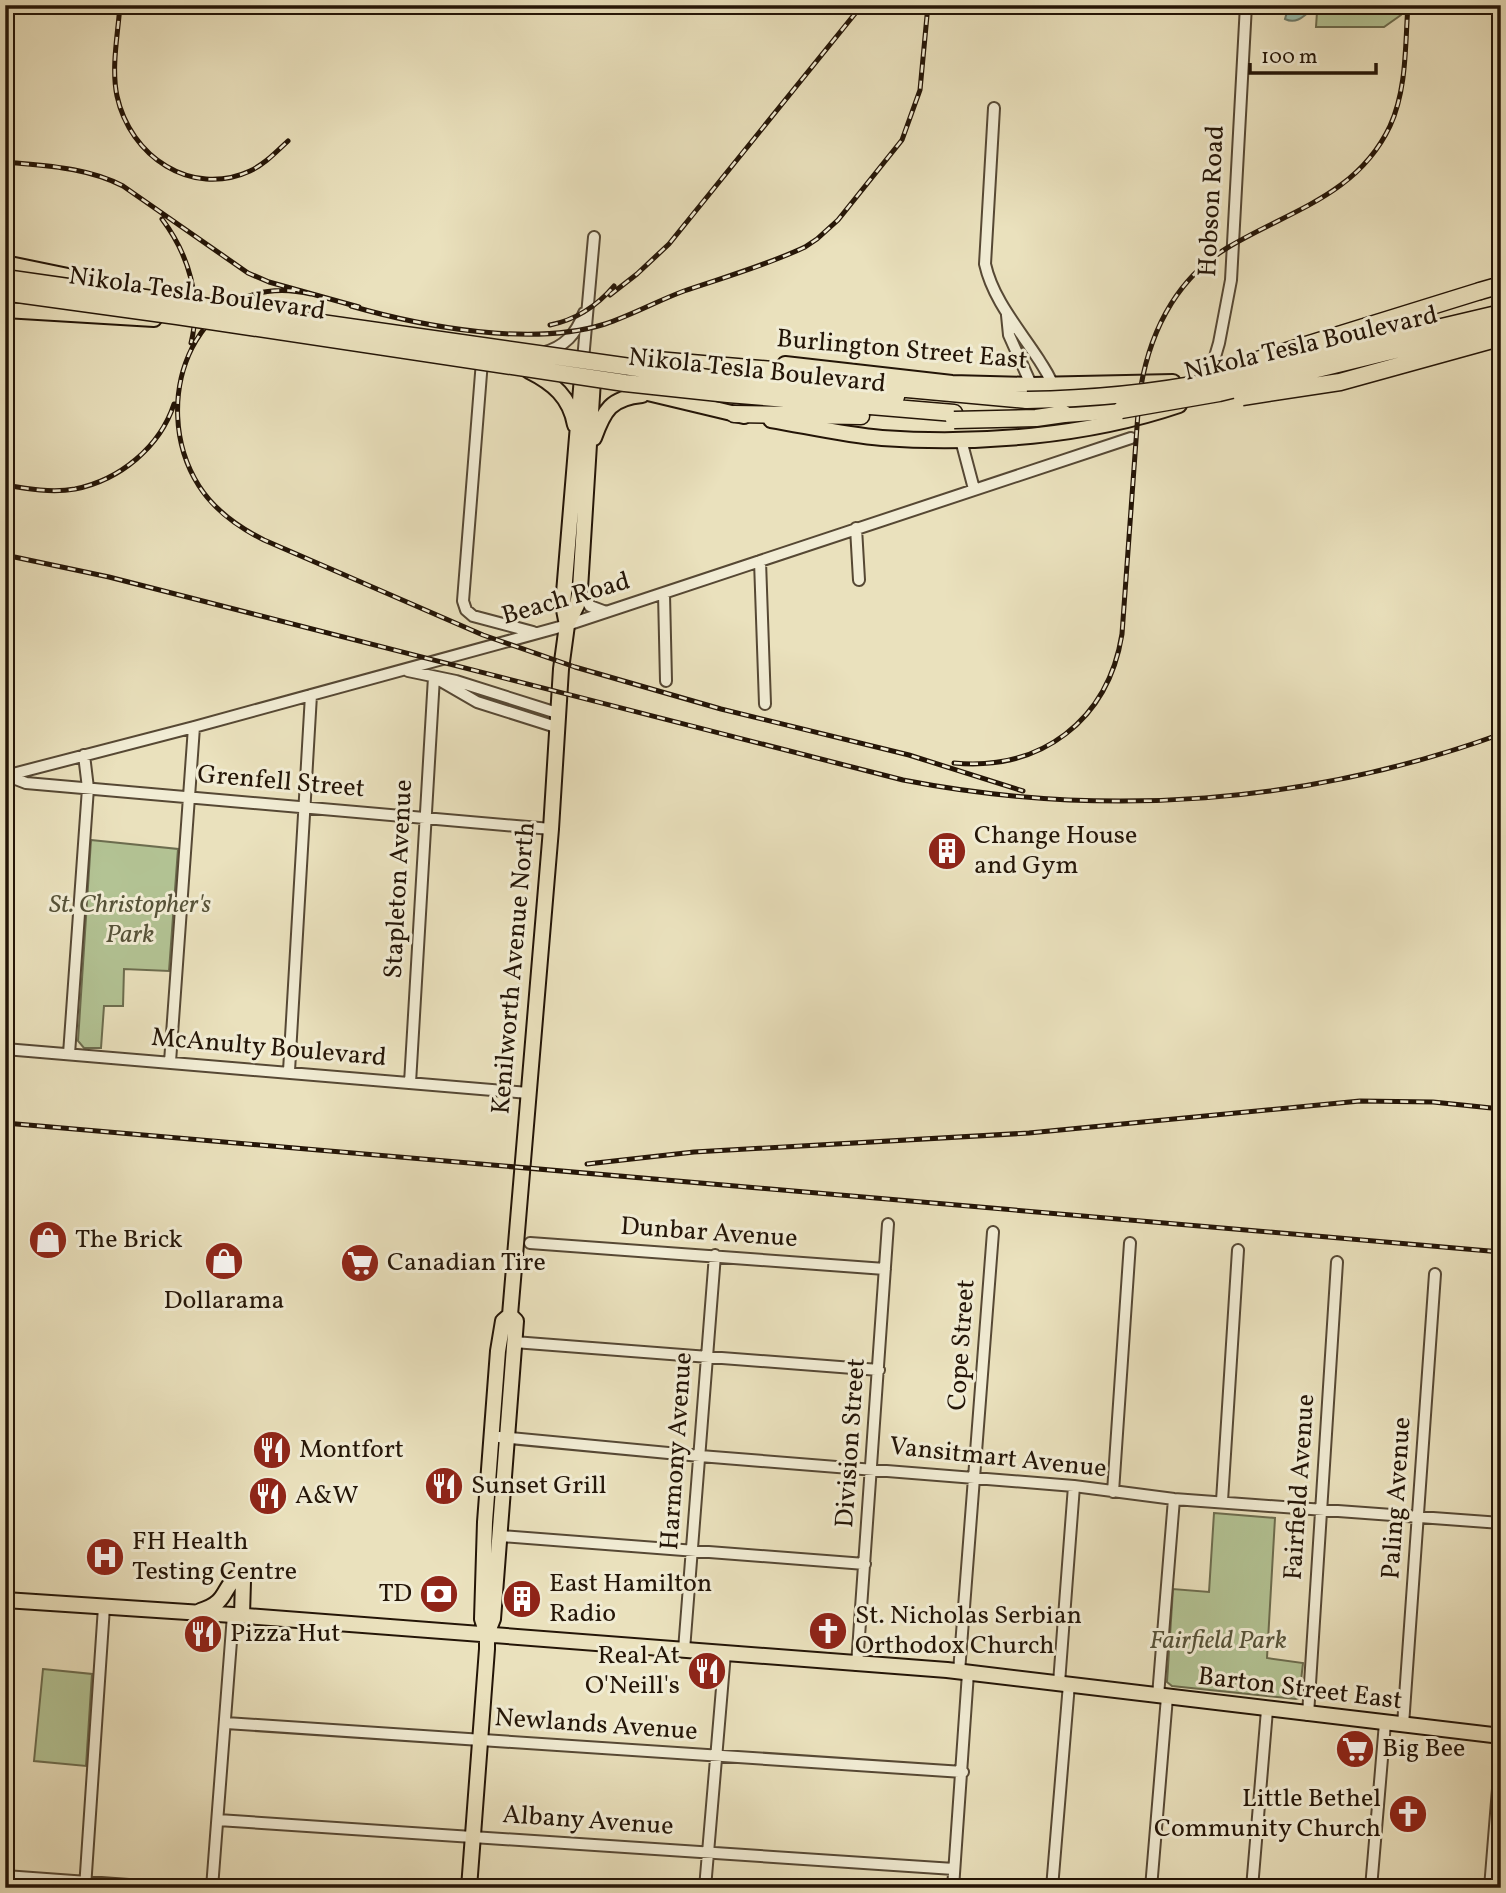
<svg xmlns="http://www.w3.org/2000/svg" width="1506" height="1893" viewBox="0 0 1506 1893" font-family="Vollkorn,serif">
	<rect width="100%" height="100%" fill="#eae1bd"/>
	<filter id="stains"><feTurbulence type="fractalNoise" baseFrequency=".00286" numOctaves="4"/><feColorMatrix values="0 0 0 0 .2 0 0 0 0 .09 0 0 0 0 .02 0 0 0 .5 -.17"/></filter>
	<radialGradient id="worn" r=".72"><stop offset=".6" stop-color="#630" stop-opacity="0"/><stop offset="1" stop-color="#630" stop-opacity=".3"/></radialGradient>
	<path fill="#b3c394" stroke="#6c6c4e" stroke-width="2" d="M 1329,5 L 1402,5 L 1401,15 L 1384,27 L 1316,27 L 1317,12 L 1328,8 Z
		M 91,840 L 178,849 L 169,971 L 124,969 L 123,1006 L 104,1006 L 101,1048 L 84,1048 L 78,1041 Z
		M 1214,1513 L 1275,1518 L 1267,1658 L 1303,1663 L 1299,1698 L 1296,1699 L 1172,1686 L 1167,1682 L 1173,1589 L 1209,1592 Z
		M 43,1669 L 92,1674 L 86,1766 L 34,1761 Z"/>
	<path fill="#98beae" stroke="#6a7a6b" stroke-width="2" d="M 1289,5 L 1329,5 L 1328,8 L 1310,11 C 1302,18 1295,24 1285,19 Z"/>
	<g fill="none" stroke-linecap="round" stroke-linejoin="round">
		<g stroke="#564834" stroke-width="14">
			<path id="minor" d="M 994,108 L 985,264 C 993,300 1019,329 1039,360 C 1045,370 1052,379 1054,390
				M 1007,315 L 1009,335 L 1034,391
				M 542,353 C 565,347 576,334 584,313
				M 583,360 L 594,237
				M 482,361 L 463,601 L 466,610 L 473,616 L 533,632
				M 1207,384 L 1219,343 L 1231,280 L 1246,5
				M 961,440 L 974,489
				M 856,528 L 859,580
				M 760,561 L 765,704
				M 580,590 L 590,606 L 606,612
				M 664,594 L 666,681
				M 408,671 L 456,681 L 557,713
				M 439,680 L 477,702 L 556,727
				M 5,776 L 194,727 L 567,625 L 1131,438
				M 8,776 L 26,783 L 551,829
				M 5,1049 L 528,1093
				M 69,1054 L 88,788 L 84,755
				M 170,1062 L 194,727
				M 289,1071 L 311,695
				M 410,1083 L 434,677
				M 530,1243 L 885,1269
				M 514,1342 L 879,1370
				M 499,1437 L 700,1456 L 1074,1486 L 1174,1499 L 1501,1523
				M 1113,1492 L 1130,1243
				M 1222,1501 L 1238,1250
				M 501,1536 L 865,1564
				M 684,1650 L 715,1255
				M 857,1665 L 888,1224
				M 959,1672 L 993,1232
				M 1059,1683 L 1074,1486
				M 1158,1696 L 1174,1499
				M 1308,1715 L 1337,1262
				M 226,1723 L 963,1772
				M 1403,1725 L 1435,1274
				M 218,1820 L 954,1869
				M 5,1876 L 170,1888
				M 85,1888 L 104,1607
				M 212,1888 L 233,1615
				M 705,1888 L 725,1653
				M 953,1888 L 968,1673
				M 1052,1888 L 1069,1684
				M 1151,1888 L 1167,1697
				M 1252,1888 L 1267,1710
				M 1371,1888 L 1385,1723
				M 1490,1888 L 1501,1752"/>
		</g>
		<g stroke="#241507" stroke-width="18">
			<path id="major" d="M 5,263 L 131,289
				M 5,310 L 154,319
				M 785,364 L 952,383 L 1032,385 L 1173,382
				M 529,371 C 553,383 570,397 575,425
				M 631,389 L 744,416
				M 771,420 C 807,426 845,435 882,438 C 978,445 1088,436 1179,405
				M 594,438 C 604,410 611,398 642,395
				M 567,625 L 563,605 L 583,365
				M 5,1600 L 233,1615 L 947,1670 L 1501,1736
				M 200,1611 C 229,1602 221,1589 238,1576 L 243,1581 L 242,1615
				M 487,1634 L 493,1619 L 516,1321 L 510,1315 L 551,829 L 561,669 L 567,625 L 577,605 L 580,589 L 593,380 L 589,361
				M 469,1888 L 487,1649 L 487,1634 L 482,1619 L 485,1522 L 498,1351 L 503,1321 L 510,1315"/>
		</g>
		<g stroke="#241507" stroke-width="19">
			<path id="highway" d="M 1480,291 L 1501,285
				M 657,360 L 773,370 L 896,388 L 1027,400
				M 729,381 L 896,397
				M 728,394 L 954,413
				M 734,414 L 861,416
				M 1064,414 L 1121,410"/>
		</g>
		<use href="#minor" stroke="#f1ecd4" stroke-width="10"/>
		<use href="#major" stroke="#eae1bd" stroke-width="14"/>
		<use href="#highway" stroke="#eae1bd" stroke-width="16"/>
		<g stroke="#241507" stroke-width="5">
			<path id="rail" d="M 120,5 C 118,34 111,67 117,96 C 130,156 191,198 250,171 C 265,164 276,152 288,141
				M 5,162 C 46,166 86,167 123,186 L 248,273 L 269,282 L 359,307
				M 162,219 C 189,255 202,299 191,343
				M 311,294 C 197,267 145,401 199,486 C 215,511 238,527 264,540 L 483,635 L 575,667 L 721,709 L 909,755 L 1023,791
				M 610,295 L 637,274 L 669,244 L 862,5
				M 351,306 C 424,327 532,347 605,324 C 632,315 657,301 684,291 C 725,277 767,265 805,247 L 817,239 L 838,220 L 902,140 L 920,90 L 928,5
				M 550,325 C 575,320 597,306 614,286
				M 5,485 C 28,489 52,493 75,489 C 120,480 160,447 174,404
				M 5,555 L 109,577 L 903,780 C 1104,819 1308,804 1501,734
				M 954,763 C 1041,771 1108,721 1122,634 L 1139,399 C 1147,338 1173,281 1227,248 C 1288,211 1357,196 1390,126 C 1407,89 1405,45 1408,5
				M 5,1123 L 1501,1252
				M 587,1164 L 694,1152 L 1029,1133 L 1360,1101 L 1433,1102 L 1501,1109"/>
		</g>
		<use href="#rail" stroke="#f1ecd4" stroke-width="2.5" stroke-dasharray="8" stroke-linecap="butt"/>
		<g stroke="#241507" stroke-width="19" stroke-linecap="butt">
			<path id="highway-bridge" d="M 12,279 L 729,381
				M 10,293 L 177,316 L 625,383 L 728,394
				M 1238,366 L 1480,291
				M 1242,397 L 1340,382 L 1492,340
				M 1027,400 C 1090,399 1152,393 1213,381 L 1501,313
				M 1121,410 L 1219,393 L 1494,326
				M 954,420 L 1036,418 L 1064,414"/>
		</g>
		<use href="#highway-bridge" stroke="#eae1bd" stroke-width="16"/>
	</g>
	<defs>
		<g id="building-disc" transform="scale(2.0125)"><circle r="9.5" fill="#8f2418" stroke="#f1ecd4"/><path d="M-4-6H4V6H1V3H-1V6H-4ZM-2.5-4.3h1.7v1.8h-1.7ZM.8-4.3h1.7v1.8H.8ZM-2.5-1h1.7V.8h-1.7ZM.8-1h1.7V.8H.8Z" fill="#fff"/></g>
		<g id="shop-disc" transform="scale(2.0125)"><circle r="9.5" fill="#8f2418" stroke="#f1ecd4"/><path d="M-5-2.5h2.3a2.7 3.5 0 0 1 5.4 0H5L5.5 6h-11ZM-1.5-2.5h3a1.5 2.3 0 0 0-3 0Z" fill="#fff"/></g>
		<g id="supermarket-disc" transform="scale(2.0125)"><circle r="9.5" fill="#8f2418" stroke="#f1ecd4"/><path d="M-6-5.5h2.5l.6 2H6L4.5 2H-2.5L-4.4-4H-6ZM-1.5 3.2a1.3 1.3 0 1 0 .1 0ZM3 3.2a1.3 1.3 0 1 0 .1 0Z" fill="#fff"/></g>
		<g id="restaurant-disc" transform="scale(2.0125)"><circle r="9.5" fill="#8f2418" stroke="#f1ecd4"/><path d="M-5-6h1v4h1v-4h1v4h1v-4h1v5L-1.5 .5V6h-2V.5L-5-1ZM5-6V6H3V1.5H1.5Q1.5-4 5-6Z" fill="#fff"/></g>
		<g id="hospital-disc" transform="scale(2.0125)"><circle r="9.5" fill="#8f2418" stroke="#f1ecd4"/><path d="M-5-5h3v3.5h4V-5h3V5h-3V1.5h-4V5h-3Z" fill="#fff"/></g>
		<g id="bank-disc" transform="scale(2.0125)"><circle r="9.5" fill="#8f2418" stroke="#f1ecd4"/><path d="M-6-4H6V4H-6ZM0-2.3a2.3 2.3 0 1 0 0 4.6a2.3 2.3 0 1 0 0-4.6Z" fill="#fff"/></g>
		<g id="church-disc" transform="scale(2.0125)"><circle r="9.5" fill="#8f2418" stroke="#f1ecd4"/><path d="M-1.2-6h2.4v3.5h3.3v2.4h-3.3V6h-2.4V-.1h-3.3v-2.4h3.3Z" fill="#fff"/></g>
	</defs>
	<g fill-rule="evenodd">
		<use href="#building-disc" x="947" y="851"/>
		<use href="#shop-disc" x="48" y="1240"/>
		<use href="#shop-disc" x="224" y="1261"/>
		<use href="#supermarket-disc" x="360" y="1263"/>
		<use href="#restaurant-disc" x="272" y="1450"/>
		<use href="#restaurant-disc" x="444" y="1486"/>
		<use href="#restaurant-disc" x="268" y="1496"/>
		<use href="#hospital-disc" x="105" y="1557"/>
		<use href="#bank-disc" x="439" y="1594"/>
		<use href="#building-disc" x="522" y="1599"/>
		<use href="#church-disc" x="828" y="1631"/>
		<use href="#restaurant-disc" x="203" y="1634"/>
		<use href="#restaurant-disc" x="707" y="1671"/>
		<use href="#supermarket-disc" x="1355" y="1749"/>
		<use href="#church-disc" x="1408" y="1814"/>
	</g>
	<g text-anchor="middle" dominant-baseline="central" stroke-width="6" stroke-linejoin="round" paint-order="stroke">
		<g font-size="26" fill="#241507" stroke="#f1ecd4">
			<text transform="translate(1212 201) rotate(-87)">Hobson Road</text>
			<text transform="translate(197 294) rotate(8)">Nikola Tesla Boulevard</text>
			<text transform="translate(1311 344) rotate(-13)">Nikola Tesla Boulevard</text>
			<text transform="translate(902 350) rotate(5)">Burlington Street East</text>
			<text transform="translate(757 371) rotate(6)">Nikola Tesla Boulevard</text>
			<text transform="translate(566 599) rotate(-16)">Beach Road</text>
			<text transform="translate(281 782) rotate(5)">Grenfell Street</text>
			<text transform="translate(399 879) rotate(-87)">Stapleton Avenue</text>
			<text transform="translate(514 968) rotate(-85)">Kenilworth Avenue North</text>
			<text transform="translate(269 1048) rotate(5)">McAnulty Boulevard</text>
			<text transform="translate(709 1233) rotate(4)">Dunbar Avenue</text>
			<text transform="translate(962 1345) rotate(-86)">Cope Street</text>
			<text transform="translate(851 1443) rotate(-86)">Division Street</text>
			<text transform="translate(677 1451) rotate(-86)">Harmony Avenue</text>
			<text transform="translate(998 1458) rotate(6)">Vansitmart Avenue</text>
			<text transform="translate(1300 1487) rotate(-86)">Fairfield Avenue</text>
			<text transform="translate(1397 1498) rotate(-86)">Paling Avenue</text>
			<text transform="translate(1300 1689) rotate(7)">Barton Street East</text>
			<text transform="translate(596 1725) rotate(4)">Newlands Avenue</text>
			<text transform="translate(588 1821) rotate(4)">Albany Avenue</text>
		</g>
		<g font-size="26" fill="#241507" stroke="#f1ecd4" text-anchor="start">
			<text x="974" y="836">Change House<tspan x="974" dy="30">and Gym</tspan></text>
			<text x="75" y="1240">The Brick</text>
			<text x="387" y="1263">Canadian Tire</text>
			<text x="224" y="1301" text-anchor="middle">Dollarama</text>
			<text x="299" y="1450">Montfort</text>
			<text x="471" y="1486">Sunset Grill</text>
			<text x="295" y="1496">A&amp;W</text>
			<text x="132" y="1542">FH Health<tspan x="132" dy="30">Testing Centre</tspan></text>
			<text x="549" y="1584">East Hamilton<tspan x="549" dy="30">Radio</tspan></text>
			<text x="412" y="1594" text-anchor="end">TD</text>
			<text x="855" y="1616">St. Nicholas Serbian<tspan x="855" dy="30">Orthodox Church</tspan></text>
			<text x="230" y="1634">Pizza Hut</text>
			<text x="680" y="1656" text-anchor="end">Real At<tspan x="680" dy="30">O'Neill's</tspan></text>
			<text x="1382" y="1749">Big Bee</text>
			<text x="1381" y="1799" text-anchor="end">Little Bethel<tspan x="1381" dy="30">Community Church</tspan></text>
		</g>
		<g font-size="26" font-style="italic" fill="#565238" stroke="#f1ecd4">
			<text x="130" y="905">St. Christopher's<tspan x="130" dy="30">Park</tspan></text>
			<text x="1218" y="1641">Fairfield Park</text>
		</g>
	</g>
	<rect width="1506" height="1893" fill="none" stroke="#eae1bd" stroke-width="28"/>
	<rect x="7" y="7" width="1492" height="1879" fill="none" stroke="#241507" stroke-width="3.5"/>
	<rect x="14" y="14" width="1478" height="1865" fill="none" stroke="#241507" stroke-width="2"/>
	<path d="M1250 63v10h126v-10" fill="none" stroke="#241507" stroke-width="3.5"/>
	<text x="1261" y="63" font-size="21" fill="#241507" stroke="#f1ecd4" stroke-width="5" paint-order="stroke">100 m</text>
	<rect width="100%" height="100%" filter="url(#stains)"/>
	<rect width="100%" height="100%" fill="url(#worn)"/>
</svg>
